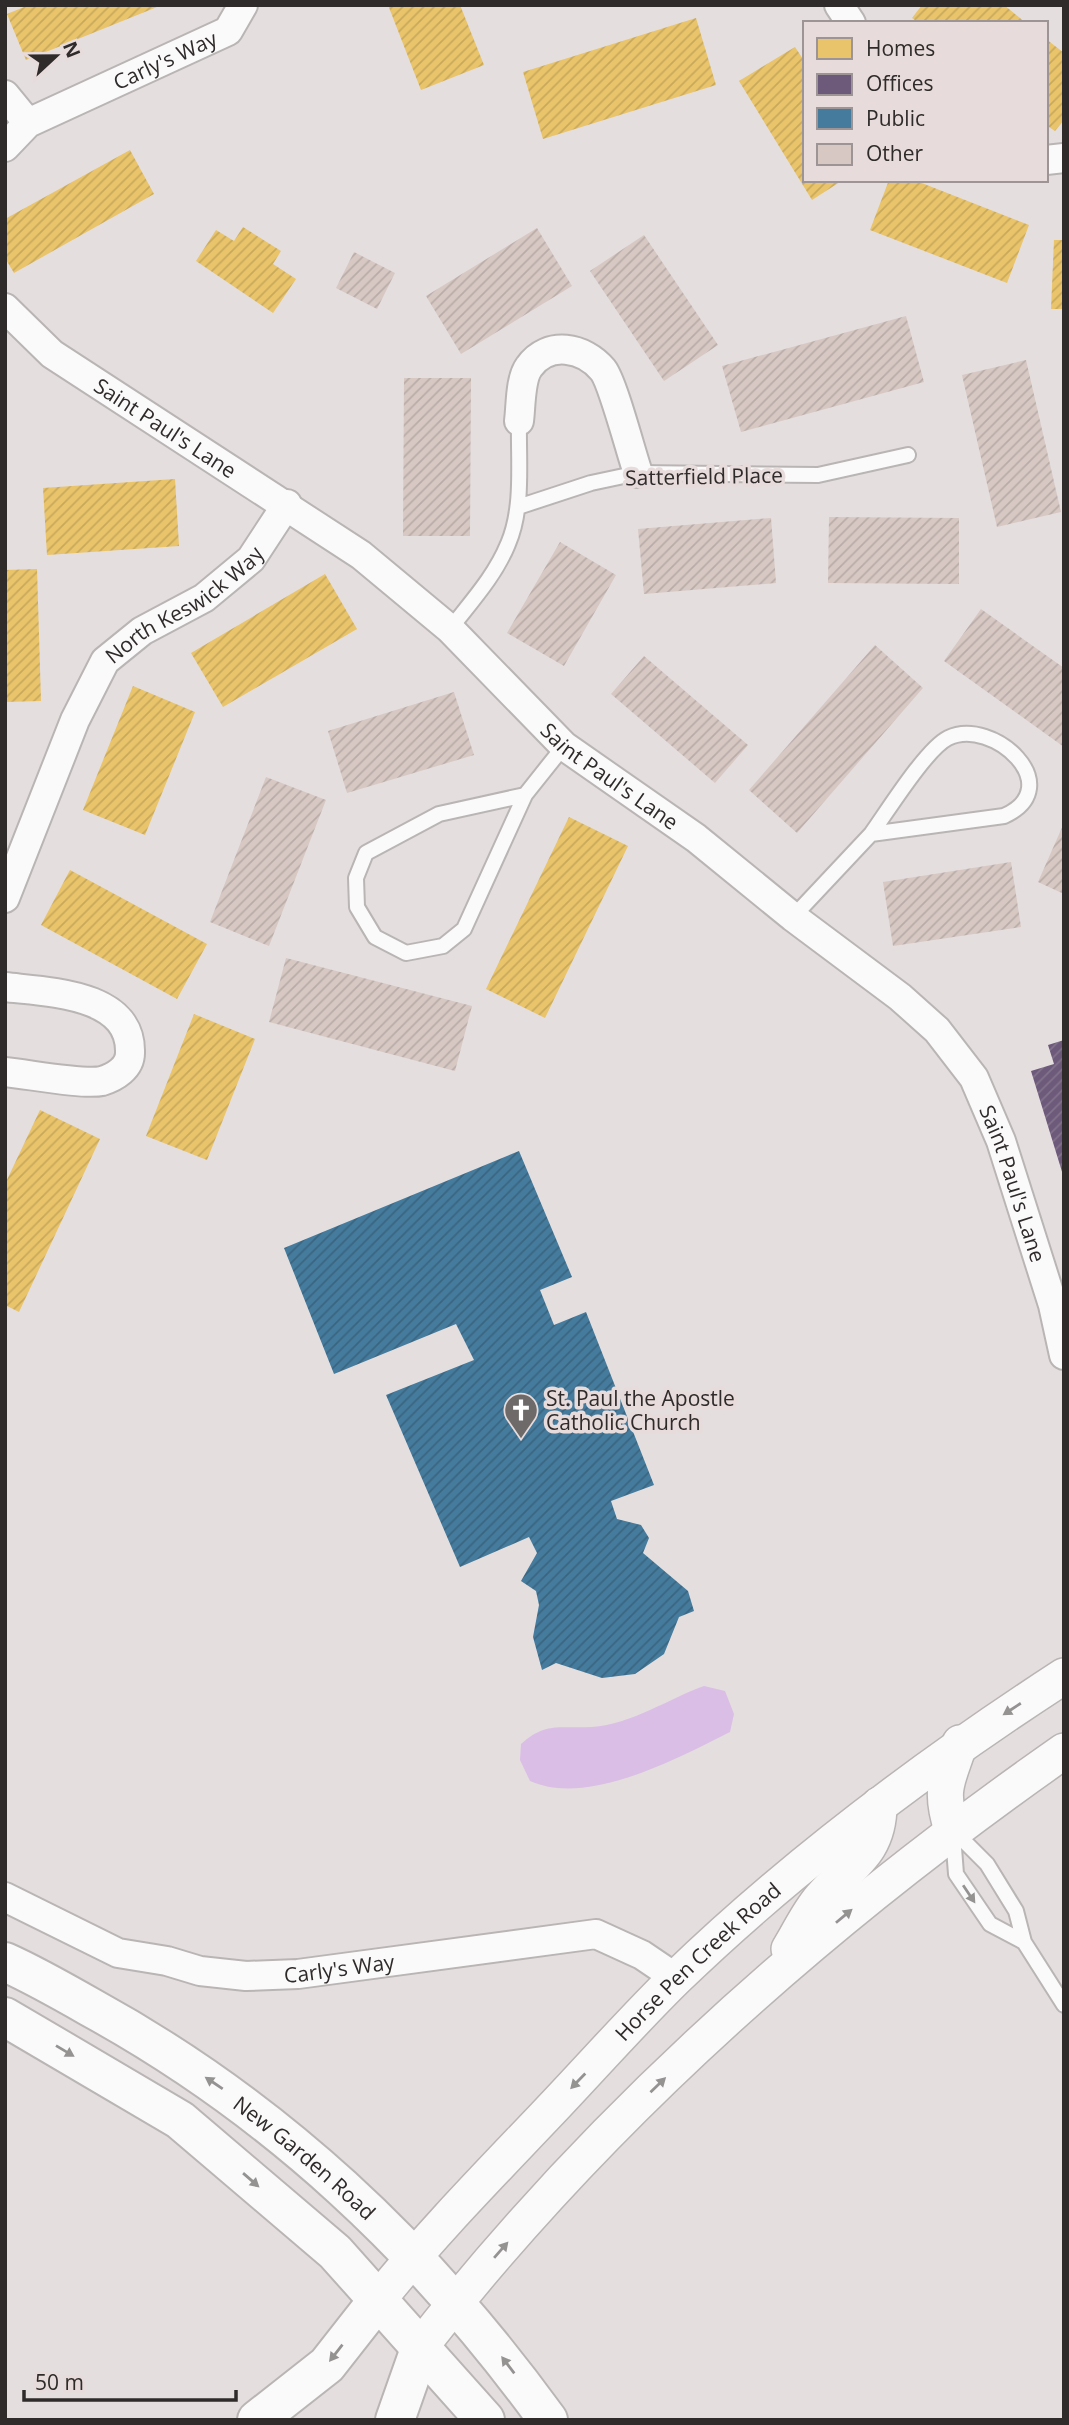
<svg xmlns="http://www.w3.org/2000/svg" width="1069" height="2425" viewBox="0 0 1069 2425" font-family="'Open Sans',sans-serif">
	<defs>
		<pattern id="homes-hatch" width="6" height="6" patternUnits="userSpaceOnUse" patternTransform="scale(1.75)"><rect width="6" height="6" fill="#e9c46a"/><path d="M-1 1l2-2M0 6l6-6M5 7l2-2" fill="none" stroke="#c8a95c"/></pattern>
		<pattern id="offices-hatch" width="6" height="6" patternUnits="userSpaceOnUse" patternTransform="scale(1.75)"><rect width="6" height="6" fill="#6d597a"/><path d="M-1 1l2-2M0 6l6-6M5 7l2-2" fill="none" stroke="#82728b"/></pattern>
		<pattern id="public-hatch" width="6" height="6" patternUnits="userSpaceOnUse" patternTransform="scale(1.75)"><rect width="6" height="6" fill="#457b9d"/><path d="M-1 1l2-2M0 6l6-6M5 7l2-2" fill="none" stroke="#3a6580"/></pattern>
		<pattern id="building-hatch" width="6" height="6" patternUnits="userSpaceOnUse" patternTransform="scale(1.75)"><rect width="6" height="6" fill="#d7c8c3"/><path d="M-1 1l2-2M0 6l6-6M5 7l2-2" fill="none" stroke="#b9aca8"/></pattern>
	</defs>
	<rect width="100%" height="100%" fill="#e4dede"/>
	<path fill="#dabee6" d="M 704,1686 L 725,1691 L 734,1714 L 730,1732 C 678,1758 588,1807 530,1781 L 520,1760 L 521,1744 C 546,1721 561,1729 592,1727 C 632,1724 668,1699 704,1686 Z"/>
	<path fill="url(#homes-hatch)" d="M 29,5 L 162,5 L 26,60 L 7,14 Z
		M 388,5 L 460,5 L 484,65 L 421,90 Z
		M 922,5 L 1004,5 L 1026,23 L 919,23 L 912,18 Z
		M 696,18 L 716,85 L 543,139 L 523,72 Z
		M 1046,39 L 1064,53 L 1064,120 L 1055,131 L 1046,125 Z
		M 795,47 L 805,62 L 805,180 L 843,180 L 812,200 L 739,81 Z
		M 130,150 L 154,194 L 14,273 L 5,258 L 5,219 Z
		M 889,180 L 914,180 L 1029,225 L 1007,283 L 870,230 Z
		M 243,227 L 281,251 L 273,264 L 296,279 L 273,313 L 196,261 L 216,230 L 234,241 Z
		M 1054,240 L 1064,240 L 1064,309 L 1051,309 Z
		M 175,479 L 179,546 L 47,555 L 43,488 Z
		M 37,569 L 41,701 L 5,702 L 5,570 Z
		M 325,574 L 357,629 L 223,707 L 191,653 Z
		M 133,686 L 195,712 L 145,835 L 83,810 Z
		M 569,817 L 628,846 L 545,1018 L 486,989 Z
		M 70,870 L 207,944 L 177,999 L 41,925 Z
		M 194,1014 L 255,1039 L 207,1160 L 146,1136 Z
		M 40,1110 L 100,1139 L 19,1312 L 5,1305 L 5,1184 Z"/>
	<path fill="url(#offices-hatch)" d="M 1064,1040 L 1064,1175 L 1063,1175 L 1031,1071 L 1054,1064 L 1048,1045 Z"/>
	<path fill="url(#public-hatch)" d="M 519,1151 L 572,1277 L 540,1290 L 554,1325 L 586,1312 L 654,1485 L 611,1501 L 617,1519 L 641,1525 L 649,1538 L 643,1553 L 688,1591 L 694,1611 L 679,1617 L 664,1654 L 635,1674 L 602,1678 L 556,1663 L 542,1670 L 533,1637 L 539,1605 L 536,1591 L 521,1581 L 537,1553 L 529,1537 L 460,1567 L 386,1395 L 474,1360 L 456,1324 L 334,1374 L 284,1248 Z"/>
	<path fill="url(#building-hatch)" d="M 537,228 L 572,286 L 461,354 L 426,296 Z
		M 644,235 L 718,345 L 664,381 L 590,271 Z
		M 354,252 L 395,273 L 377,309 L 336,288 Z
		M 906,316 L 924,382 L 741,432 L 722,366 Z
		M 1026,360 L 1061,512 L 997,527 L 962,375 Z
		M 404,378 L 471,378 L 470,536 L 403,536 Z
		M 829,517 L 959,518 L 959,584 L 828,583 Z
		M 771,518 L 776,583 L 644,594 L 638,529 Z
		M 560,542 L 616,575 L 564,666 L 507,633 Z
		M 981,609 L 1064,668 L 1064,747 L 944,661 Z
		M 875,645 L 923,688 L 797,833 L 749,790 Z
		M 644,656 L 748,745 L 715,783 L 611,694 Z
		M 454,692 L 474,755 L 347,793 L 328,731 Z
		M 266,777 L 326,800 L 269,946 L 210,922 Z
		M 1064,823 L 1064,894 L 1038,882 Z
		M 1011,862 L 1021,927 L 893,946 L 883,882 Z
		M 286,958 L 472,1006 L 455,1071 L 269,1022 Z"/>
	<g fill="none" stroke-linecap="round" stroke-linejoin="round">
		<g stroke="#bab5b5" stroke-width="18">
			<path id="service" d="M 518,507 L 591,483 L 638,473 L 818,475 L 908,455
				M 450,629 C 471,602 495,576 508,544 C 524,507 518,460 519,421
				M 525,795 L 464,929 L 443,946 L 406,953 L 375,937 L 357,907 L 356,878 L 366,853 L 439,814 L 525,795 L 564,746
				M 793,917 L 871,834 L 1004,816 C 1069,787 993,716 948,738 C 926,749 887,812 871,834
				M 954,1831 L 987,1864 L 1016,1911 L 1024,1942 L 1064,2005
				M 953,1835 L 956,1874 L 990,1924 L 1024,1942"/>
		</g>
		<g stroke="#bab5b5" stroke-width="32">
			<g id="minor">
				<path d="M 839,5 L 851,23"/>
				<path d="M 5,95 L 28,123"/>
				<path id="s1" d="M 5,147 L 28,123 L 228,31 L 243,5"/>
				<path d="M 1046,160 L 1064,158"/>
				<path id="s2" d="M 5,308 L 52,354 L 361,555 L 450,629 L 564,746 L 696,838 L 793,917 L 900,997 L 937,1030 L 974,1078 L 1001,1141 L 1053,1305 L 1064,1355"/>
				<path d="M 519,421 C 521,406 520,379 529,367 C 548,340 584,347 603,370 C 613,383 631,453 638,473"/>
				<path id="s3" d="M 5,898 L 75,720 L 105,661 L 142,631 L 204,598 L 251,559 L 287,504"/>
				<path d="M 5,987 C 47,992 132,993 130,1053 C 130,1068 115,1077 102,1081 C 83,1085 27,1074 5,1072"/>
				<path id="s4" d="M 5,1897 L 118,1953 L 167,1961 L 200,1971 L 246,1976 L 298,1974 L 596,1934 L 642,1955 L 676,1978"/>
			</g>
		</g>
		<g stroke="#bab5b5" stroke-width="38">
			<g id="tertiary">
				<path d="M 952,1830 C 939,1789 947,1782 960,1743"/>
				<path d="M 789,1949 C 799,1933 808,1913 821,1898 C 849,1865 879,1854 879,1805"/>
				<path id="s5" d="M 378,2300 C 430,2235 488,2176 545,2116 C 589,2070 631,2022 676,1978 C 794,1864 927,1765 1064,1676"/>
				<path d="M 421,2346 C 602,2114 824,1919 1064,1751"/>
			</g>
		</g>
		<g stroke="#bab5b5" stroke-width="42">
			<g id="secondary">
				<path id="s6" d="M 5,1962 C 34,1975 62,1991 90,2007 C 276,2109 424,2249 548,2420"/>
				<path d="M 5,2017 L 180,2120 L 335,2252 L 485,2420"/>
			</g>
		</g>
		<g stroke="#bab5b5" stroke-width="42">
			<path id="motorway" d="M 257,2420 L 327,2365 L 378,2300
				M 395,2420 L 421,2346"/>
		</g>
		<use href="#service" stroke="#fbfafa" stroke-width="14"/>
		<use href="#minor" stroke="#fbfafa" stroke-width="28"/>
		<use href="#tertiary" stroke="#fbfafa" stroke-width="35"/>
		<use href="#secondary" stroke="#fbfafa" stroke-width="38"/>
		<use href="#motorway" stroke="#fbfafa" stroke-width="38"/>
	</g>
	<defs><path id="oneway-solid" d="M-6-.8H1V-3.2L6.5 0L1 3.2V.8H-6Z" transform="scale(1.75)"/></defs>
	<g fill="#959292">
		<use href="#oneway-solid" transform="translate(1012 1709) rotate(147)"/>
		<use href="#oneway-solid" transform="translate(969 1894) rotate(56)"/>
		<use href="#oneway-solid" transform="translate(844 1916) rotate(-40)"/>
		<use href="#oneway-solid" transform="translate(65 2051) rotate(31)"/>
		<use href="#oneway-solid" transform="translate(578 2081) rotate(134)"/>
		<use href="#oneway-solid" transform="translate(214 2083) rotate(-146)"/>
		<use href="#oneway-solid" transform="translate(658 2085) rotate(-44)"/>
		<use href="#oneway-solid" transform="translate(251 2180) rotate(41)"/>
		<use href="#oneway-solid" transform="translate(501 2250) rotate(-49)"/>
		<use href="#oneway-solid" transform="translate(336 2353) rotate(128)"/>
		<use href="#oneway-solid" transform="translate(508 2365) rotate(-127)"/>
	</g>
	<defs>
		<g id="church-pin" transform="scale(1.75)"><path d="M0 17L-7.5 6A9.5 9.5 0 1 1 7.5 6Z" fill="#6e6a6a" stroke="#e7dbdb"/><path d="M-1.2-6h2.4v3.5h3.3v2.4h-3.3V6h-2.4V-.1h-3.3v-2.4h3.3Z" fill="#fff"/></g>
	</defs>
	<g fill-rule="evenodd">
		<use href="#church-pin" x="521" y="1410"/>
	</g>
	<g text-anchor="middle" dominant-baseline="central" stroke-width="7" stroke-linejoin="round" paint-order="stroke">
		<g font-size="21" fill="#2f2b2b" stroke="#e7dbdb">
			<text stroke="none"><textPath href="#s1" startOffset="184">Carly's Way</textPath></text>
			<text stroke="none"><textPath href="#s2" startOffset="201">Saint Paul's Lane</textPath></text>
			<text transform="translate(704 476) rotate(-1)">Satterfield Place</text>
			<text stroke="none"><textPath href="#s3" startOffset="355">North Keswick Way</textPath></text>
			<text stroke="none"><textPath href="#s2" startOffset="768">Saint Paul's Lane</textPath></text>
			<text stroke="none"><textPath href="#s2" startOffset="1356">Saint Paul's Lane</textPath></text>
			<text stroke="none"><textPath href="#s5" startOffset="466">Horse Pen Creek Road</textPath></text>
			<text stroke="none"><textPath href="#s4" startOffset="350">Carly's Way</textPath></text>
			<text stroke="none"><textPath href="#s6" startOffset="359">New Garden Road</textPath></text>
		</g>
		<g font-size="21" fill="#2f2b2b" stroke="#e7dbdb" text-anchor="start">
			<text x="546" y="1398">St. Paul the Apostle<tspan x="546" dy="24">Catholic Church</tspan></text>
		</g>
	</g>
	<rect width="1069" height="2425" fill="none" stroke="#2f2b2b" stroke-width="14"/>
	<rect x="803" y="21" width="245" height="161" fill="#e7dbdb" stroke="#9d9595" stroke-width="2"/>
	<rect x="817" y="38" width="35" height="21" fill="#e9c46a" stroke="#9d9595" stroke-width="2"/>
	<text x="866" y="56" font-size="21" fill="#2f2b2b">Homes</text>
	<rect x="817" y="74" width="35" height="21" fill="#6d597a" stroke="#9d9595" stroke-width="2"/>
	<text x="866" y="91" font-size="21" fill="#2f2b2b">Offices</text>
	<rect x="817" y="108" width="35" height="21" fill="#457b9d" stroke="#9d9595" stroke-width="2"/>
	<text x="866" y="126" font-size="21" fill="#2f2b2b">Public</text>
	<rect x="817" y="144" width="35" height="21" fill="#d7c8c3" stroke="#9d9595" stroke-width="2"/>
	<text x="866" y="161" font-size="21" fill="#2f2b2b">Other</text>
	<g transform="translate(56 56) rotate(68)" stroke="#e7dbdb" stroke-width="5" paint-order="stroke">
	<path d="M0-5L12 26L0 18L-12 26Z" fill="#2f2b2b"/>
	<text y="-10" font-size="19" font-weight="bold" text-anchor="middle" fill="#2f2b2b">N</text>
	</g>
	<path d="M24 2390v10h212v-10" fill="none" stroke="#2f2b2b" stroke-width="3.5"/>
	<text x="35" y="2390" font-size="21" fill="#2f2b2b" stroke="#e7dbdb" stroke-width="5" paint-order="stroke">50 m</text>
</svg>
